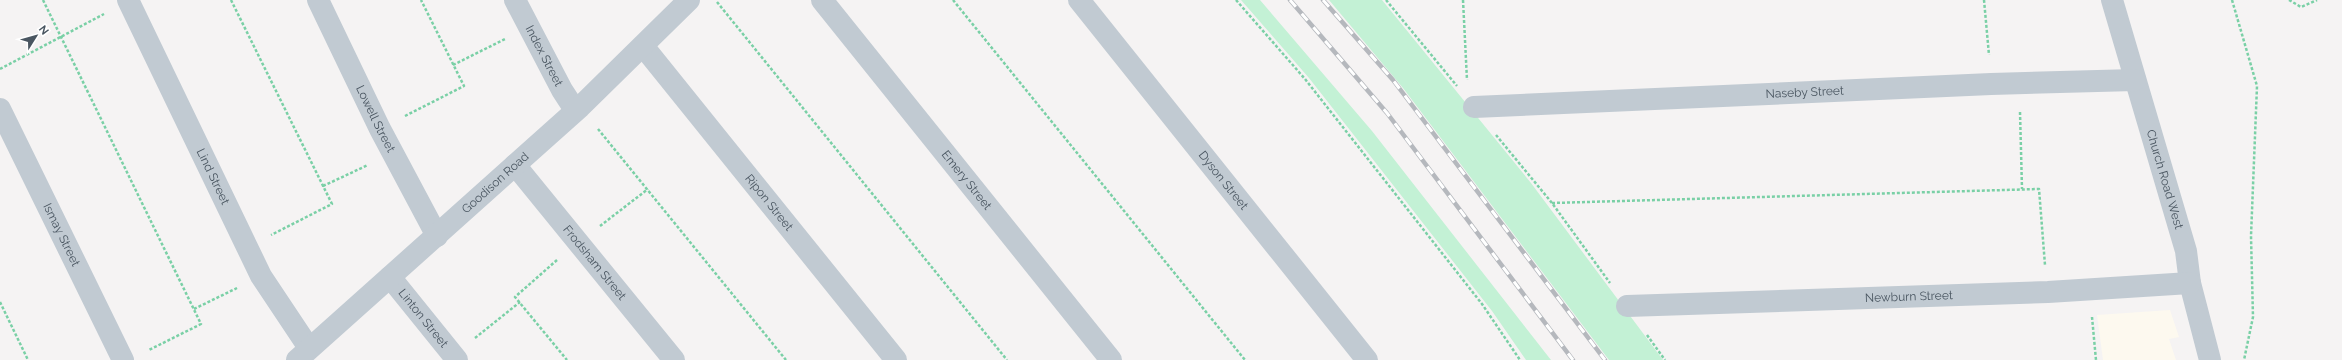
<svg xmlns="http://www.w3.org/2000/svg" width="2342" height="360" viewBox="0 0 2342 360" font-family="Raleway,sans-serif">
	<rect width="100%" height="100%" fill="#f5f3f3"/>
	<path fill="#fdf9ef" d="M 2170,310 L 2179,337 L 2169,339 L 2176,360 L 2103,360 L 2097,315 Z"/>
	<path fill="#c3f1d5" d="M 1241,0 L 1260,0 L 1372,131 L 1551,360 L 1526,360 L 1492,311 L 1309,78 Z
		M 1329,0 L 1382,0 L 1531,183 L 1663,360 L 1609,360 L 1403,88 Z"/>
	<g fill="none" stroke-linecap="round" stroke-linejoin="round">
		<path stroke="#7ad0a6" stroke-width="2.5" stroke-dasharray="3 2" stroke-linecap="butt" d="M 43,0 L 201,324 L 149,350
			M 231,0 L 332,204 L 271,235
			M 953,0 L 1245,360
			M 1236,0 L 1305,79 L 1482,304 L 1520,360
			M 1386,0 L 1457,86
			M 1463,0 L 1467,80
			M 1984,0 L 1989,55
			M 2232,0 L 2257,86 L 2251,236 L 2253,317 L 2244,360
			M 2289,0 L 2301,7 L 2317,0
			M 717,2 L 1007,360
			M 453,65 L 505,39
			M 0,69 L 104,14
			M 2020,112 L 2022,189
			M 405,116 L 464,86 L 421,0
			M 598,129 L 786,360
			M 1496,135 L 1552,203 L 1610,283
			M 323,186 L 368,165
			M 1552,203 L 2039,189 L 2045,265
			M 600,226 L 648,189
			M 557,260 L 515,297 L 567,360
			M 0,302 L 28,360
			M 194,309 L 237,288
			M 2092,317 L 2096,360
			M 1647,335 L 1665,360
			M 475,338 L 520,302"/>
		<g stroke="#c1cad2" stroke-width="22">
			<path id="s1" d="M 128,0 L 261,276 L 309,348"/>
			<path id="s2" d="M 318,0 L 380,129 L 437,236"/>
			<path id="s3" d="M 515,0 L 562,90 L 575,110"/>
			<path id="s4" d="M 822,0 L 1111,360"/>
			<path id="s5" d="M 1079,0 L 1367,360"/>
			<path id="s6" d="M 2112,0 L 2186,251 L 2190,283 L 2210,360"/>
			<path id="s7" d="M 643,46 L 896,360"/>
			<path id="s8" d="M 1474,107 L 1991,84 L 2135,80"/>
			<path id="s9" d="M 0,109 L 123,360"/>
			<path id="s10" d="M 515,165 L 674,360"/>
			<path id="s11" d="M 390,277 L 457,360"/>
			<path id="s12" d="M 1627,306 L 2048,292 L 2190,283"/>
			<path id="s13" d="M 297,360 L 580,107 L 689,0"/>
		</g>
		<g stroke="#b5b8bd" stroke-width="4.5">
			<path id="rail" d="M 1290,0 L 1387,113 L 1573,360
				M 1323,0 L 1393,80 L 1605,360"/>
		</g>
		<use href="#rail" stroke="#fff" stroke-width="3" stroke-dasharray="9" stroke-linecap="butt"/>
	</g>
	<g text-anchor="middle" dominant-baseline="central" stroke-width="4" stroke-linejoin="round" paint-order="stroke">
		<g font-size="12" fill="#4a5661" stroke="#fff">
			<text stroke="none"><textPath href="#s3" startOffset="63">Index Street</textPath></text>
			<text stroke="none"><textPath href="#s8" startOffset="331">Naseby Street</textPath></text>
			<text stroke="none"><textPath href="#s2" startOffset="132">Lowell Street</textPath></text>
			<text stroke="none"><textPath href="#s1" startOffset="196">Lind Street</textPath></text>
			<text stroke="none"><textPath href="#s6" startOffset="187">Church Road West</textPath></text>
			<text stroke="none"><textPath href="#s4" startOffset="231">Emery Street</textPath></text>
			<text stroke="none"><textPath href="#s5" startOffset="231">Dyson Street</textPath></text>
			<text stroke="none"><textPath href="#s13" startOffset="266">Goodison Road</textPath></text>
			<text stroke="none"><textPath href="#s7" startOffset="201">Ripon Street</textPath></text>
			<text stroke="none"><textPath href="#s9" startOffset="140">Ismay Street</textPath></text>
			<text stroke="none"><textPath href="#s10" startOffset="126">Frodsham Street</textPath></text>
			<text stroke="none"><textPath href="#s12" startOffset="282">Newburn Street</textPath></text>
			<text stroke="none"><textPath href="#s11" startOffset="53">Linton Street</textPath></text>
		</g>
	</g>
	<g transform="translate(36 36) rotate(53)" stroke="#ffffff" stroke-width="3" paint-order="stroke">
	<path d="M0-3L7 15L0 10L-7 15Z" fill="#4a5661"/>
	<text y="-6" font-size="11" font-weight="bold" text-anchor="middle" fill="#4a5661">N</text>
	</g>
</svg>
